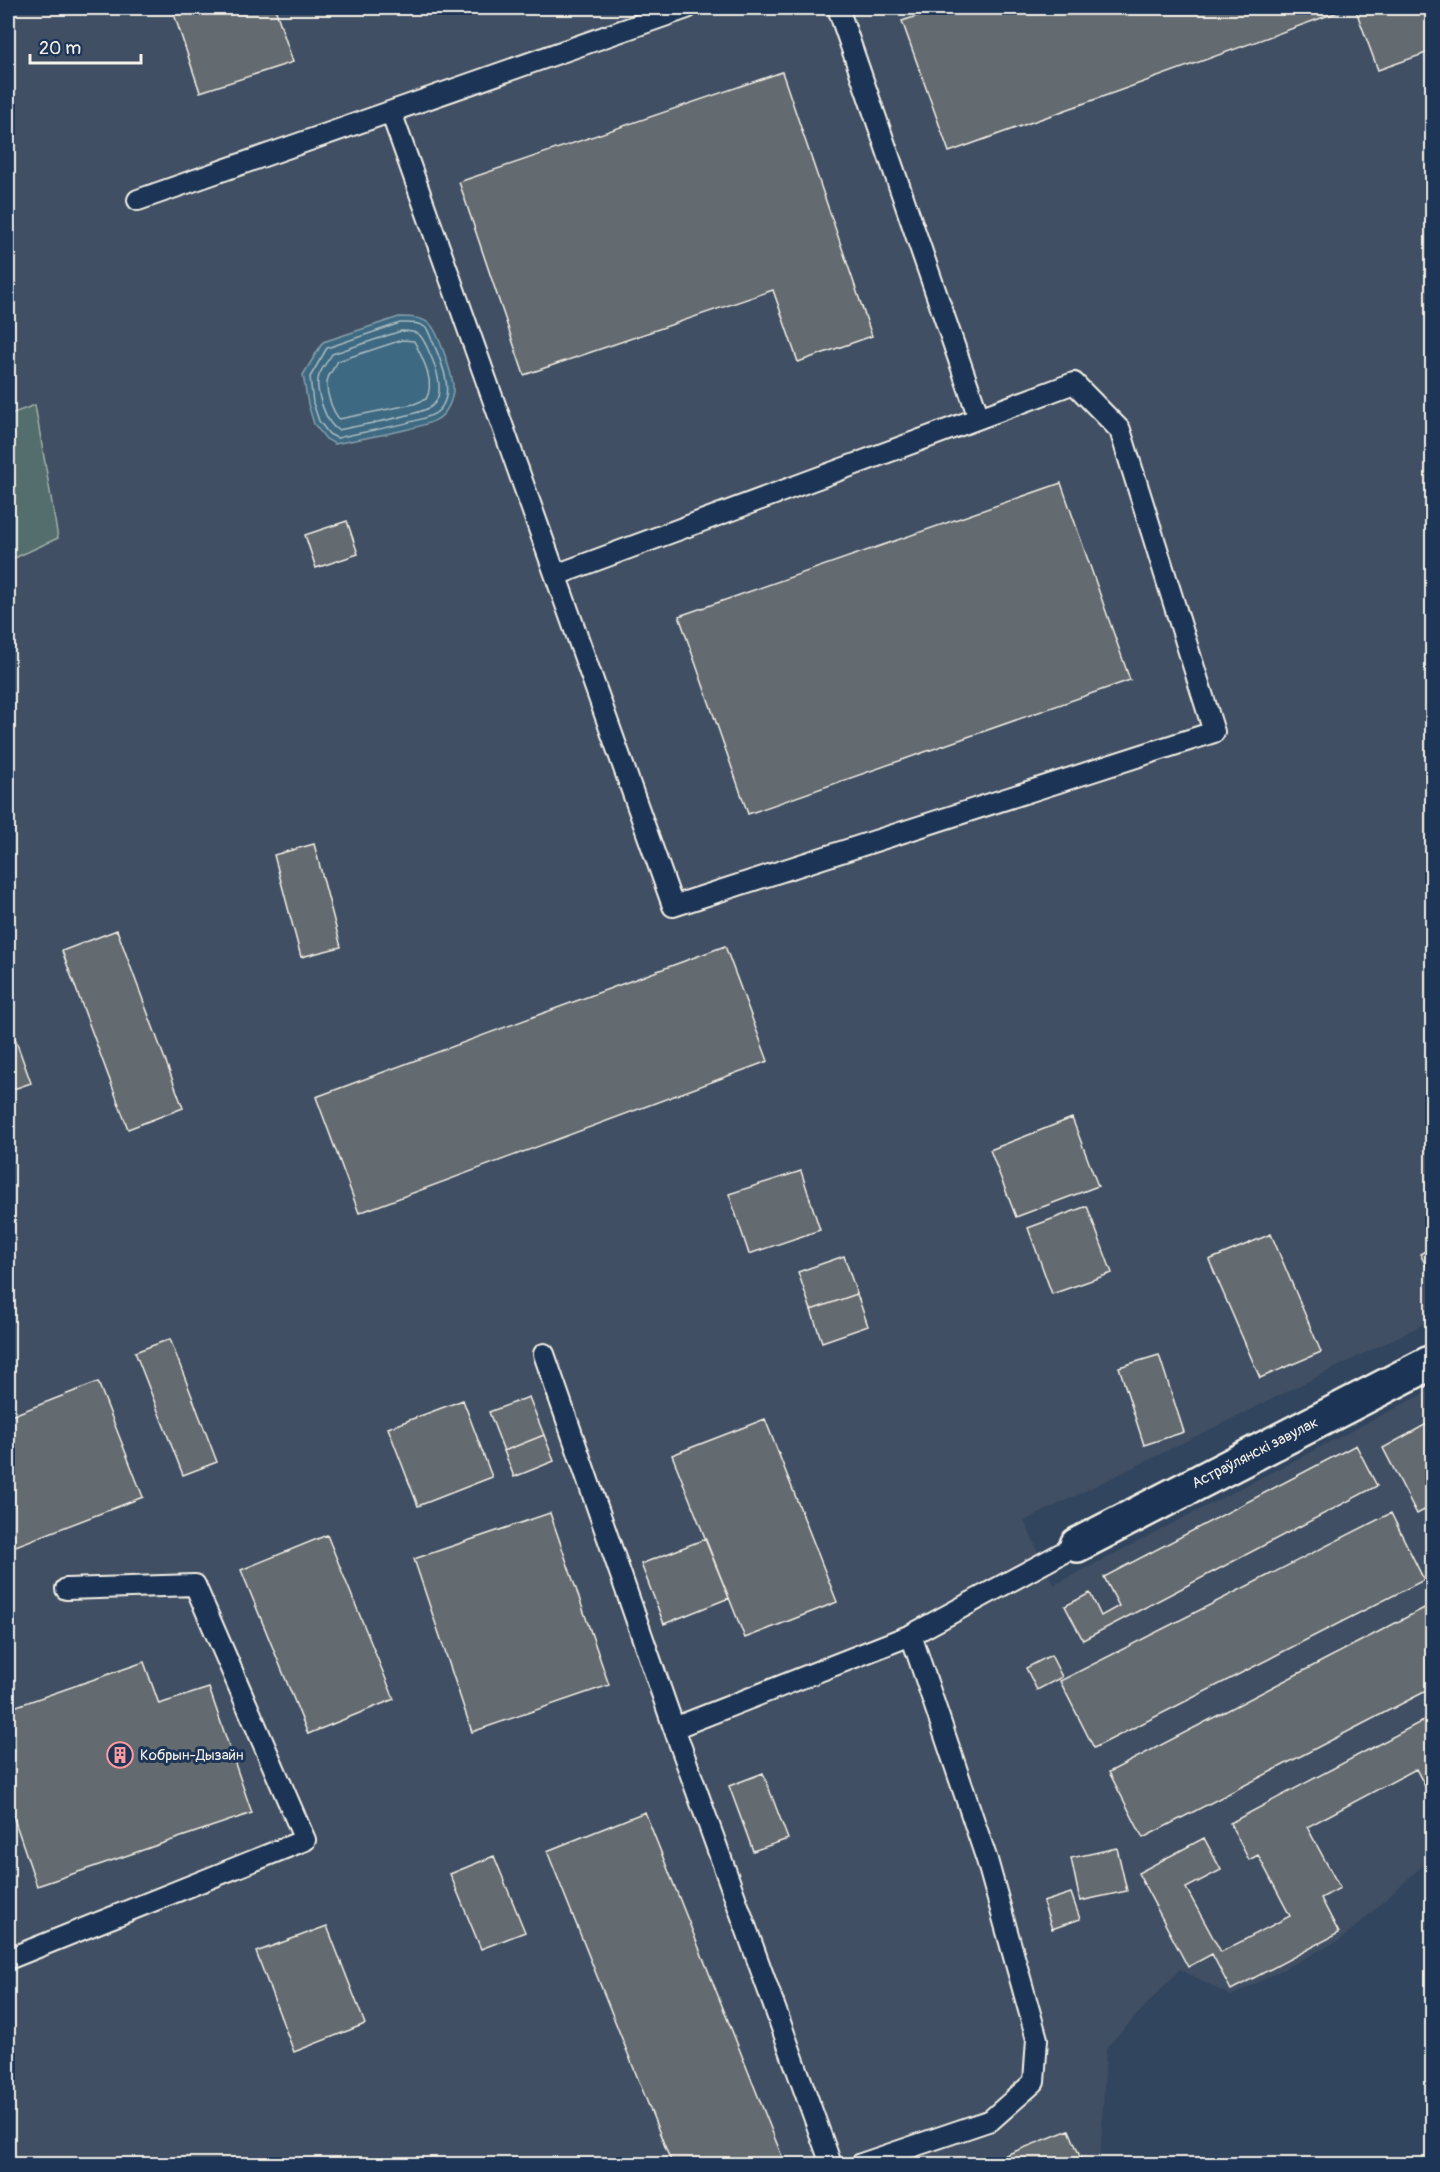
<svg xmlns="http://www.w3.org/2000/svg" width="1440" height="2172" viewBox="0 0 1440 2172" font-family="Pangolin,sans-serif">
	<rect width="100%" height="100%" fill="#32455e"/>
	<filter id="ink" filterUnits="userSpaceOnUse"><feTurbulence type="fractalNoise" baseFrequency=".0167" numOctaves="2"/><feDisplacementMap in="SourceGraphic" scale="12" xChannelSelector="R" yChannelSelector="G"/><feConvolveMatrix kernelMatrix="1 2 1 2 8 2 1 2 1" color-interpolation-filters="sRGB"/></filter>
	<g filter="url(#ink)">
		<path fill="#415063" d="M 8,8 L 1432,8 L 1432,1320 L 1024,1521 L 1054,1585 L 1432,1389 L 1432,1857 L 1342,1939 L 1231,1996 L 1180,1969 L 1106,2048 L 1100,2164 L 8,2164 Z"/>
		<path fill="#536e6c" stroke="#a4b0aa" stroke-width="1.5" d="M 35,405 L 58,538 L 8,561 L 8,415 Z"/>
		<path fill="#3d6982" stroke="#869fab" stroke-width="1.5" d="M 399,317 C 410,317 421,317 430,324 C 438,331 454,378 453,389 C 453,399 447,413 439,418 C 425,429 357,439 335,444 L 326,439 L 314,424 L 308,404 L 303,375 L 323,342 Z"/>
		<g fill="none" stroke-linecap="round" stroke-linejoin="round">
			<path stroke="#abbbbf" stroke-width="1.5" d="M 400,323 C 409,323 420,322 427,329 C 429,332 431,339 433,342 C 441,361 457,395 437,412 C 426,422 355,433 337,438 L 329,434 L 319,421 L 313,403 L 310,377 L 327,348 Z
				M 401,331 C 422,331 422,336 430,354 C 436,367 446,394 432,406 C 422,415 355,426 338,430 C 326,424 316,392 318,379 C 319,371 328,361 332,354 Z
				M 402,340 L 414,341 C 422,357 436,382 426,399 L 414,404 L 339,419 C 332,410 324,389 328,378 C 330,372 335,367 338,361 Z"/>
		</g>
		<path fill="#646a70" stroke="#f4f1e8" stroke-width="1.5" d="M 172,8 L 275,8 L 293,62 L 200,92 Z
			M 941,8 L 1349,8 L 949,152 L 902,21 Z
			M 1355,8 L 1425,8 L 1432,27 L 1432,51 L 1378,70 Z
			M 782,72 L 872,336 L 798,362 L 773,290 L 524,375 L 459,182 Z
			M 1061,483 L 1130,680 L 748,814 L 679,616 Z
			M 347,521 L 358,554 L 316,568 L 305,535 Z
			M 314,844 L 341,947 L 301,957 L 274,855 Z
			M 117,930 L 183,1108 L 128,1129 L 62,951 Z
			M 725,946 L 768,1061 L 359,1213 L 316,1097 Z
			M 9,1021 L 31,1083 L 8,1091 L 8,1022 Z
			M 1072,1118 L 1098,1186 L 1016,1217 L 990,1150 Z
			M 801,1171 L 820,1230 L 749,1254 L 729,1194 Z
			M 1087,1206 L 1112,1273 L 1052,1294 L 1028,1228 Z
			M 1271,1234 L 1321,1352 L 1260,1378 L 1209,1260 Z
			M 1432,1247 L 1432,1277 L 1420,1254 Z
			M 844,1256 L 857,1294 L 811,1310 L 798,1272 Z
			M 857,1294 L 868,1326 L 822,1342 L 811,1310 Z
			M 170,1339 L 217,1462 L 183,1475 L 135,1352 Z
			M 1159,1355 L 1184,1432 L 1144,1445 L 1119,1367 Z
			M 98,1382 L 143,1497 L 8,1549 L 8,1417 Z
			M 529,1397 L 544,1435 L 504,1451 L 489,1412 Z
			M 463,1400 L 492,1477 L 418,1506 L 388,1428 Z
			M 765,1419 L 837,1602 L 745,1638 L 672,1455 Z
			M 1432,1421 L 1432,1506 L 1417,1514 L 1383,1448 Z
			M 544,1435 L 554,1461 L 514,1477 L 504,1451 Z
			M 1356,1445 L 1377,1486 L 1083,1640 L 1065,1606 L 1090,1593 L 1101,1616 L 1119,1606 L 1104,1577 Z
			M 550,1513 L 609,1685 L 472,1732 L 414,1559 Z
			M 1391,1513 L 1424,1580 L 1094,1748 L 1060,1681 Z
			M 327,1535 L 394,1699 L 308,1734 L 241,1570 Z
			M 705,1539 L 729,1598 L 664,1624 L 641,1564 Z
			M 1432,1604 L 1432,1688 L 1143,1838 L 1109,1772 Z
			M 1051,1655 L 1062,1677 L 1037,1690 L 1026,1668 Z
			M 144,1662 L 159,1704 L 209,1688 L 252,1813 L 37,1886 L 8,1801 L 8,1709 Z
			M 1432,1716 L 1432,1799 L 1416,1769 L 1307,1827 L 1340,1888 L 1321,1898 L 1339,1933 L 1231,1990 L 1212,1954 L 1188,1967 L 1138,1873 L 1204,1838 L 1221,1870 L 1186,1888 L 1221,1952 L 1290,1916 L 1258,1855 L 1249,1860 L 1230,1823 Z
			M 763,1773 L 788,1839 L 753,1851 L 729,1786 Z
			M 645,1812 L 785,2164 L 672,2164 L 547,1851 Z
			M 1117,1848 L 1127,1891 L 1080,1901 L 1071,1858 Z
			M 494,1856 L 525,1932 L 481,1949 L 450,1874 Z
			M 1071,1893 L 1080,1919 L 1052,1929 L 1043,1902 Z
			M 327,1926 L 365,2024 L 294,2052 L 256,1952 Z
			M 1069,2130 L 1083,2164 L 983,2164 Z"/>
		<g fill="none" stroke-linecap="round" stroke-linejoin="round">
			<g stroke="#f4f1e8" stroke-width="24">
				<path id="service" d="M 838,8 L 979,418
					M 391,112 L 673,906 L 1214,732 L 1120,430 L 1074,383 L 556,575
					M 138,200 L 687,8
					M 544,1354 L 674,1728
					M 8,1959 L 305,1840 L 195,1585 L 66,1589
					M 831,2164 L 674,1728 L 911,1635 L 1077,1545
					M 861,2164 L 991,2120 L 1034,2082 L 1037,2039 L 987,1860 L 911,1635"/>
			</g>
			<g stroke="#f4f1e8" stroke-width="38">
				<path id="minor" d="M 1077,1545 L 1432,1362"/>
			</g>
			<use href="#service" stroke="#1d3557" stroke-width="20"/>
			<use href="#minor" stroke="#1d3557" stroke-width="33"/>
		</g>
	</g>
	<defs>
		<g id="building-ring" transform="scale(1.35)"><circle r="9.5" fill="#1d3557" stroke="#ff9aa2" stroke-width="1.5"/><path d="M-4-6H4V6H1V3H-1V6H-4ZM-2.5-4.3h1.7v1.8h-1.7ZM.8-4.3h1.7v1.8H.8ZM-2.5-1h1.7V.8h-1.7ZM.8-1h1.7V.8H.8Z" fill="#ff9aa2"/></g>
	</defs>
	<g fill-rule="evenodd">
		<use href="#building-ring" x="120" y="1755"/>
	</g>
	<g text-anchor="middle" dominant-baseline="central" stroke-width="6" stroke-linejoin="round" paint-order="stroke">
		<g font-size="15" fill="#f4f1e8" stroke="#1d3557">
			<text transform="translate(1255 1453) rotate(-27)">Астраўлянскі завулак</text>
		</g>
		<g font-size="15" fill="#f4f1e8" stroke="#1d3557" text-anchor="start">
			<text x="140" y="1755">Кобрын-Дызайн</text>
		</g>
	</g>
	<rect width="1440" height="2172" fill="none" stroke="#1d3557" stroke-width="30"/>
	<rect x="15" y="15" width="1410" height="2142" fill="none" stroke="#f4f1e8" stroke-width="2" filter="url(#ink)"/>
	<path d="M30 54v9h111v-9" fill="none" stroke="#f4f1e8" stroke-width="3"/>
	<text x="39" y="54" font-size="18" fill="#f4f1e8" stroke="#1d3557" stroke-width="4.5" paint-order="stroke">20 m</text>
</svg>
